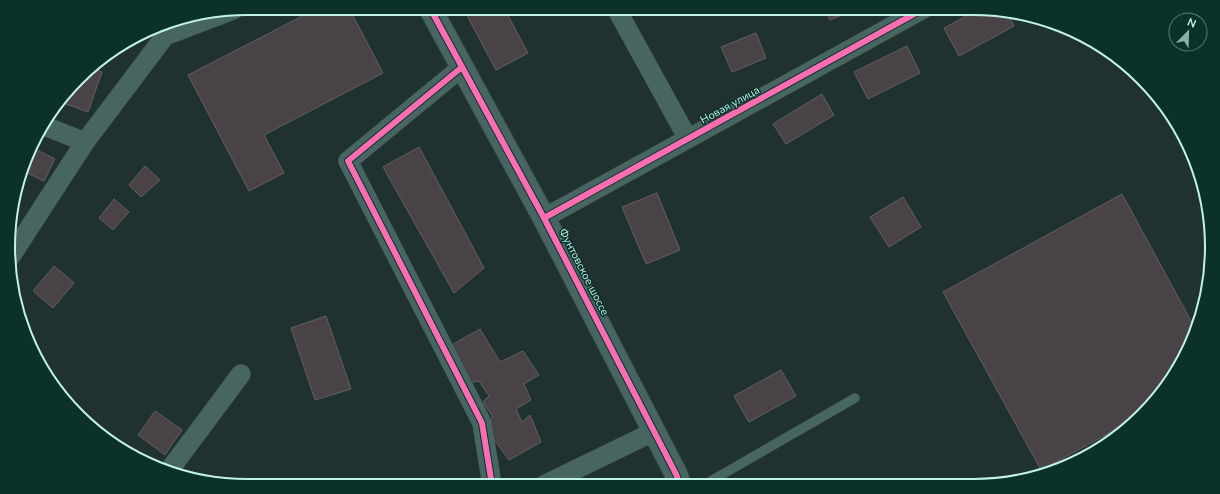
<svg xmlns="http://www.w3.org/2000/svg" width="1220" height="494" viewBox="0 0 1220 494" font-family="'Nunito Sans',sans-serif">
	<rect width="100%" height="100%" fill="#20322f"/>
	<path fill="#494247" stroke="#655e62" d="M 318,8 L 349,8 L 383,73 L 264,135 L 284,173 L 249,191 L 188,75 Z
		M 463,8 L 504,8 L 528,53 L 496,70 Z
		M 659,8 L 671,8 L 662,13 Z
		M 825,8 L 858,8 L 830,20 Z
		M 979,9 L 1008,14 L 1014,26 L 959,56 L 944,28 Z
		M 756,33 L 766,58 L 732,72 L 721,47 Z
		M 907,46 L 920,73 L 868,99 L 854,72 Z
		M 89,67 L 102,72 L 88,112 L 61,102 Z
		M 822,94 L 834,115 L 786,144 L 773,124 Z
		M 419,147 L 484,268 L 454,293 L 383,167 Z
		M 33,148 L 55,159 L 44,181 L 25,172 Z
		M 145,166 L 160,180 L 141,197 L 129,185 Z
		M 657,193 L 680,250 L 646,264 L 622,207 Z
		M 1122,194 L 1196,330 L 1172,380 L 1139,417 L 1041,470 L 943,292 Z
		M 903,197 L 921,227 L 889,247 L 870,217 Z
		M 114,199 L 129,212 L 113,230 L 99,218 Z
		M 54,266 L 74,283 L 53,308 L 33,291 Z
		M 326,316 L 351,389 L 315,400 L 291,328 Z
		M 480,329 L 500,362 L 523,351 L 539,375 L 524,384 L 531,400 L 516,409 L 522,422 L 530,415 L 541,442 L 509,460 L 482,423 L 493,417 L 483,402 L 489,396 L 479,381 L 470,383 L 450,346 Z
		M 781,370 L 796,396 L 749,422 L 734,396 Z
		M 155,411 L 182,430 L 165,455 L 138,435 Z"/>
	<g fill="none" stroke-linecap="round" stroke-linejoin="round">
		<g stroke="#3a514c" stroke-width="10">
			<path id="lane" d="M 704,485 L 855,398"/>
		</g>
		<g stroke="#3a514c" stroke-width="20">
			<path id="street" d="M 616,8 L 688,139
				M 462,67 L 348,161 L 482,423 L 492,485
				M 85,142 L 165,36 L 233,10
				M 544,218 L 925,8
				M 11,256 L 85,142 L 42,125
				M 168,472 L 241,374
				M 544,485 L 655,431"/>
		</g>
		<g stroke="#3a514c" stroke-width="24">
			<path id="secondary" d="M 430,8 L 544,218 L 676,474 L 680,485"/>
		</g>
		<use href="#lane" stroke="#486661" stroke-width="9"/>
		<use href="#street" stroke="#486661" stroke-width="19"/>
		<use href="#secondary" stroke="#486661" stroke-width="22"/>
		<g stroke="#0c302a" stroke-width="8">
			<path id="cycleway" d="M 430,8 L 544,218 L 676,474 L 680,485
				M 462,67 L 348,161 L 482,423 L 492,485
				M 544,218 L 925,8"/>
		</g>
		<use href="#cycleway" stroke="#f96db3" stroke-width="6"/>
	</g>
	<g text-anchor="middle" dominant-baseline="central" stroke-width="3" stroke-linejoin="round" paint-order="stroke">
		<g font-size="11" fill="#c1f2e7" stroke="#0c302a">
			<text transform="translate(730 105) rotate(-29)">Новая улица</text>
			<text transform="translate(584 272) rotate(63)">Фунтовское шоссе</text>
		</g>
	</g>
	<path d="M0 0H1220V494H0ZM247 15H973A232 232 0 0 1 1205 247V247A232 232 0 0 1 973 479H247A232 232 0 0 1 15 247V247A232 232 0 0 1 247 15Z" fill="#0c302a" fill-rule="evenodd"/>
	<path fill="none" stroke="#c1f2e7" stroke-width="2" d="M247 15H973A232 232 0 0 1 1205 247V247A232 232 0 0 1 973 479H247A232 232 0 0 1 15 247V247A232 232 0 0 1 247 15Z"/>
	<g transform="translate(1188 32) rotate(23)"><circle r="19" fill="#0c302a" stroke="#547e76"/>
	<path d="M0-3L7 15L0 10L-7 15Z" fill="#89afa7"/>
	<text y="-6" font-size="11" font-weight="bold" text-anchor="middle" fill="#c1f2e7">N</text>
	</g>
</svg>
